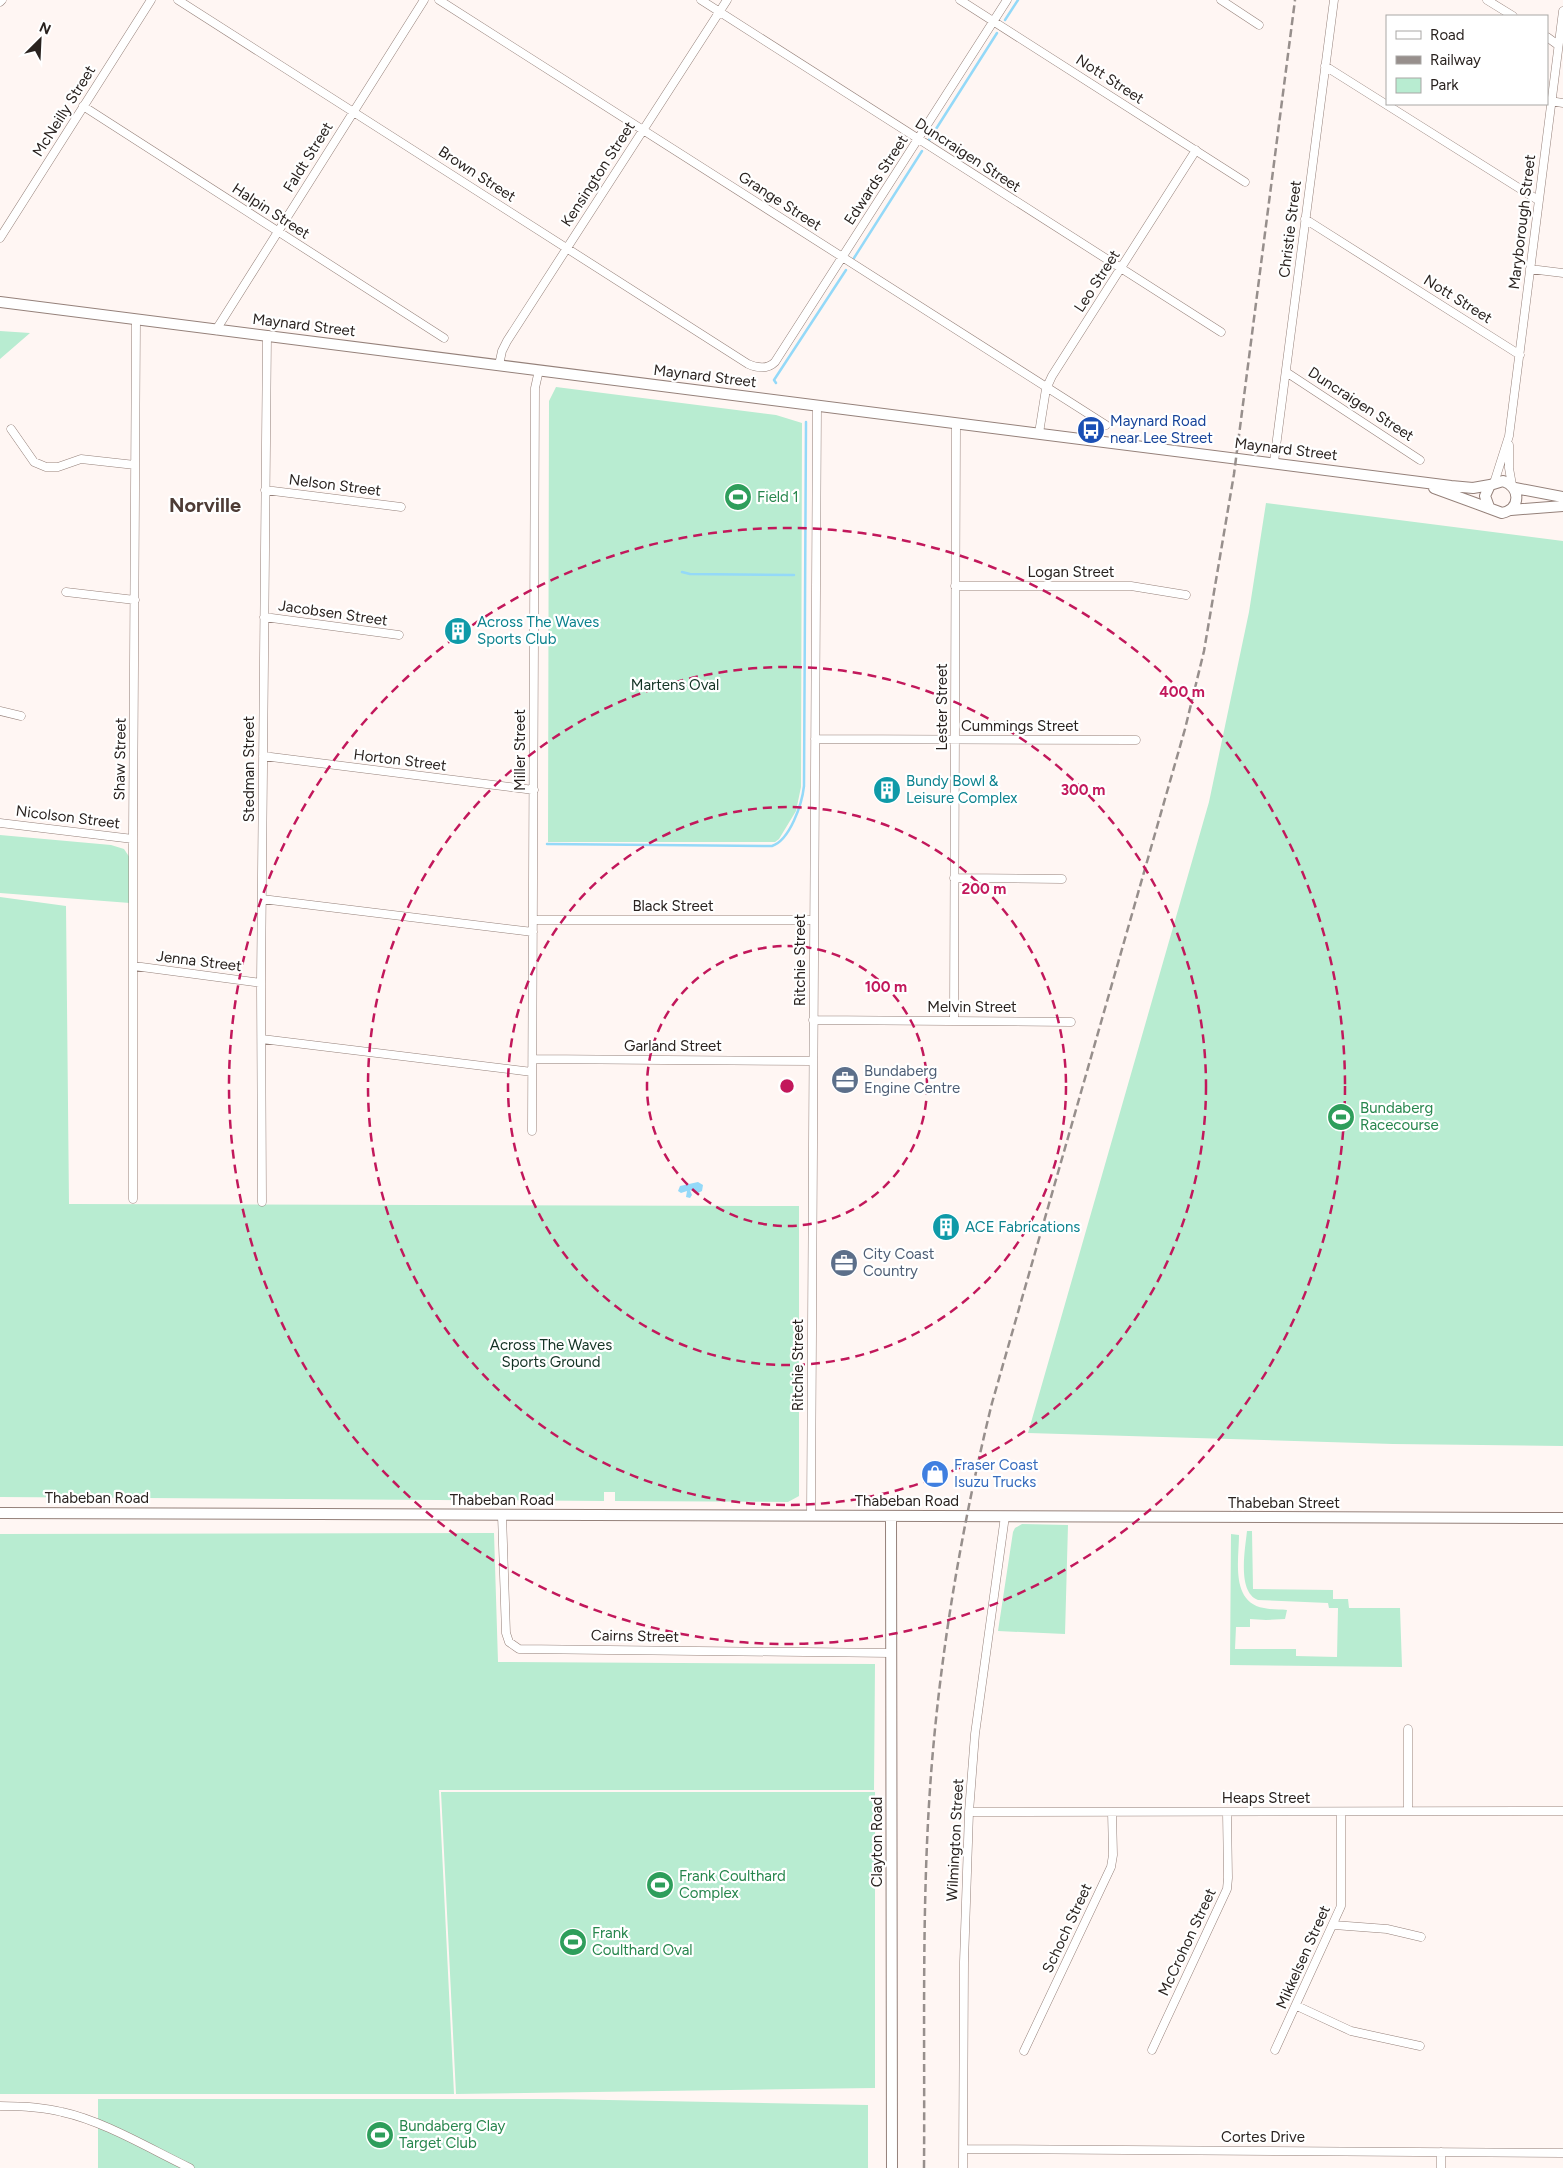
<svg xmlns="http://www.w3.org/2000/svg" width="1563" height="2168" viewBox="0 0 1563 2168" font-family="Figtree,sans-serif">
	<rect width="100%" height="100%" fill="#fff6f3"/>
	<path fill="#b8ecd1" d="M 0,331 L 30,333 L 0,359 Z
		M 556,387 L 776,415 L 802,423 L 801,787 L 796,811 L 779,839 L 775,842 L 548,842 L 549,401 Z
		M 1266,503 L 1563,541 L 1563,1446 L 1393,1444 L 1028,1433 L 1209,802 L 1249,612 Z
		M 0,835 L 111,845 L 124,849 L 130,858 L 130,903 L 0,893 Z
		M 0,897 L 66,906 L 69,1204 L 799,1206 L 799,1496 L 788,1502 L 615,1501 L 615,1492 L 604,1492 L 604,1501 L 0,1497 Z
		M 1022,1524 L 1068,1525 L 1065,1634 L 998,1631 L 1013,1532 L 1015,1528 Z
		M 1247,1531 L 1252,1531 L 1253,1589 L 1333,1590 L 1333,1599 L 1348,1599 L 1349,1608 L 1400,1608 L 1402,1667 L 1230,1665 L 1231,1534 L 1239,1535 C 1239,1559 1230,1602 1264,1608 C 1271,1610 1280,1609 1287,1610 L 1285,1619 L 1266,1620 L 1250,1619 L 1250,1627 L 1236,1627 L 1235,1649 L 1296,1649 L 1296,1656 L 1337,1657 L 1338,1608 L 1329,1608 L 1328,1603 L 1258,1600 C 1237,1592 1245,1550 1247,1531 Z
		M 494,1533 L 498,1662 L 875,1664 L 874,1790 L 439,1790 L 454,2094 L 0,2094 L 0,1534 Z
		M 441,1792 L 875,1792 L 875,2088 L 456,2094 Z
		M 98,2099 L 557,2099 L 868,2105 L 868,2168 L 98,2168 Z"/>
	<path fill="#94d9f8" d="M 698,1182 L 703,1185 L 702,1191 L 698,1193 L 690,1190 L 692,1195 L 690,1198 L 686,1197 L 687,1191 L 681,1193 L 678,1191 L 680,1186 Z"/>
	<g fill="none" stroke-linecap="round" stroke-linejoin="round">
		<path stroke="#94d9f8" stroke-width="2.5" d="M 1005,20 L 1018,0
			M 929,140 L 997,33
			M 854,258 L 922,151
			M 776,383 L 774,380 L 846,270
			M 682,572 L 690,574 L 794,575
			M 547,844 L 772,846 C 790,840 802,804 804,786 L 806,422"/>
		<g stroke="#95817a" stroke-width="9">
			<path id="minor" d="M 178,0 L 748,364 C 757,368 767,370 775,362 L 1007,0
				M 439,0 L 1106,425
				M 701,0 L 1221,332
				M 960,0 L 1245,182
				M 1221,0 L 1259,25
				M 1487,0 L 1513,16
				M 0,2 L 2,0
				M 1547,37 L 1558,45
				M 1325,66 L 1538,200
				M 1550,101 L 1563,103
				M 83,106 L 444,338
				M 1305,219 L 1520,355
				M 0,238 L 151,0
				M 1530,269 L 1563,273
				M 216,330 L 424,0
				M 499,365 L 502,351 L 507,341 L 727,0
				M 1286,372 L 1420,460
				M 11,429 L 34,462 L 46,467 L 58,467 L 81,459 L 135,465
				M 1039,433 L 1046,389 L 1052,376 L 1196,150
				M 1509,445 L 1509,468 L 1512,485
				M 1274,462 L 1334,0
				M 1494,483 L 1509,436 L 1563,11
				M 265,490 L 401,507
				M 955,586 L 1131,586 L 1186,595
				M 66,592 L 135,600
				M 264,617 L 399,635
				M 0,711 L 21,716
				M 815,739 L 1136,740
				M 263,756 L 534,790
				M 0,823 L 133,839
				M 954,878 L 1062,879
				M 262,899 L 533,932
				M 533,920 L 813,920
				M 134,966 L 261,983
				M 813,1020 L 1071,1022
				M 954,1021 L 956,423
				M 262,1039 L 532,1072
				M 533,1059 L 812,1061
				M 532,1131 L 535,388 L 539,370
				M 133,1199 L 133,839 L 136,319
				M 262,1202 L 261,983 L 267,335
				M 502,1515 L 506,1633 L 509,1642 L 519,1649 L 891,1653
				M 811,1516 L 817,405
				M 1408,1729 L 1408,1810
				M 969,1812 L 1563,1811
				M 1334,1925 L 1387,1929 L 1421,1937
				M 1297,2006 L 1351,2031 L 1420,2046
				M 1152,2050 L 1227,1889 L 1228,1878 L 1227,1812
				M 1275,2050 L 1341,1906 L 1341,1812
				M 1024,2051 L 1111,1867 L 1113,1855 L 1112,1812
				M 0,2106 C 21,2106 42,2107 62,2112 C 104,2121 150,2149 190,2168
				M 963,2149 L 1563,2153
				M 1441,2152 L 1441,2168
				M 963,2168 L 964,1962 L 969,1812 L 975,1734 L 1005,1516"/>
		</g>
		<g stroke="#95817a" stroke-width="12">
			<path id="tertiary" d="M 0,302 L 1451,486 L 1473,488 L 1490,485
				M 1434,488 L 1502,513 C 1521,509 1521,487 1503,481 L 1490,485 L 1485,496 L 1489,507
				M 1515,488 L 1563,497
				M 1511,510 L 1563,506
				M 0,1513 L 1563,1518
				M 891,1516 L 892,2168"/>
		</g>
		<use href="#minor" stroke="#fff" stroke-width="8"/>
		<use href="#tertiary" stroke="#fff" stroke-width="10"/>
		<path stroke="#978f8c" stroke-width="2.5" stroke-dasharray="8 4" stroke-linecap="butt" d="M 924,2168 C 925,2034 921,1895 932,1762 C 942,1641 963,1521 992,1403 L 1185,729 L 1204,651 L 1234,474 L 1295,0"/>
	</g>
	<g fill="none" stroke="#c2185b" stroke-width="2.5" stroke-dasharray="9 6">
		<circle cx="787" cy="1086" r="140"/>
		<circle cx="787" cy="1086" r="279"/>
		<circle cx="787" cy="1086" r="419"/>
		<circle cx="787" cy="1086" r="558"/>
	</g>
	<defs>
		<g id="bus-disc" transform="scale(1.4375)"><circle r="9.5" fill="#1a4fb4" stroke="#fff"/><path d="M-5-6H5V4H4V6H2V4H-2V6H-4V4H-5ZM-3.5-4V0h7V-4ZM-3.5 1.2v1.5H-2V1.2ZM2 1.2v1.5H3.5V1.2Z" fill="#fff"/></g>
		<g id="stadium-disc" transform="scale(1.4375)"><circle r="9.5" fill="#2e9e5b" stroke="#fff"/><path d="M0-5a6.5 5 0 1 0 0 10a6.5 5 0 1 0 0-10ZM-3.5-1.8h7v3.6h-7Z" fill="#fff"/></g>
		<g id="building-disc" transform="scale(1.4375)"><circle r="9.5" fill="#0f9aa8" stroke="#fff"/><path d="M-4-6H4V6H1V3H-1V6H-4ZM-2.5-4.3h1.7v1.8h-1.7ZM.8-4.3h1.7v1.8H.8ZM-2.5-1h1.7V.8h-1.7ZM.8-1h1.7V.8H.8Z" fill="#fff"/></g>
		<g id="office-disc" transform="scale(1.4375)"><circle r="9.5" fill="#5c6f8a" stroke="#fff"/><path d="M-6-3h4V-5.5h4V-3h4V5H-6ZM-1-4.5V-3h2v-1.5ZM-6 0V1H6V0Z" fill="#fff"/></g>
		<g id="shop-disc" transform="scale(1.4375)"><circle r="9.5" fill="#3f7fe0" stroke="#fff"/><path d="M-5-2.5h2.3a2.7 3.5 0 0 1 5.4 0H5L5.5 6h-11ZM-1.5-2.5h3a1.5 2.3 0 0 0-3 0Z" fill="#fff"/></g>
	</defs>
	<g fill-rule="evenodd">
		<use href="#bus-disc" x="1091" y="430"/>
		<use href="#stadium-disc" x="738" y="497"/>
		<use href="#building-disc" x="458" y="631"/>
		<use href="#building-disc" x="887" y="790"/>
		<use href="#office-disc" x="845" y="1080"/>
		<use href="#stadium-disc" x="1341" y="1117"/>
		<use href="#building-disc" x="946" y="1227"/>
		<use href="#office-disc" x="844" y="1263"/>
		<use href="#shop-disc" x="935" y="1474"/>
		<use href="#stadium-disc" x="660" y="1885"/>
		<use href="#stadium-disc" x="573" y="1942"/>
		<use href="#stadium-disc" x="380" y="2135"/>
	</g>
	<g text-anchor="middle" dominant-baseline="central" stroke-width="4.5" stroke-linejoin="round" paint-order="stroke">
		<g font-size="15" fill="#29221f" stroke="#fff">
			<text transform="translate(1110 79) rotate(33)">Nott Street</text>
			<text transform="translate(64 111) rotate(-58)">McNeilly Street</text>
			<text transform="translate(968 155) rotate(33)">Duncraigen Street</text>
			<text transform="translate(308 157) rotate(-58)">Faldt Street</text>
			<text transform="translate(477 174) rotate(33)">Brown Street</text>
			<text transform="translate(598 174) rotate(-57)">Kensington Street</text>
			<text transform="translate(876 180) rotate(-57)">Edwards Street</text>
			<text transform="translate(780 201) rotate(33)">Grange Street</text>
			<text transform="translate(271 211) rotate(33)">Halpin Street</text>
			<text transform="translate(1522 222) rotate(-83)">Maryborough Street</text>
			<text transform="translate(1290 229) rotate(-83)">Christie Street</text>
			<text transform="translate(1097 281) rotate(-57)">Leo Street</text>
			<text transform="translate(1458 299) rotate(32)">Nott Street</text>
			<text transform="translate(304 325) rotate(7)">Maynard Street</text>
			<text transform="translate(705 376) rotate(7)">Maynard Street</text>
			<text transform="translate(1361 404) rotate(33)">Duncraigen Street</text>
			<text transform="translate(1286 449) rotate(7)">Maynard Street</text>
			<text transform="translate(335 485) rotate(7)">Nelson Street</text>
			<text x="1071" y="572">Logan Street</text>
			<text transform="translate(333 613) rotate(8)">Jacobsen Street</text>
			<text transform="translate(942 707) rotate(-90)">Lester Street</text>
			<text x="1020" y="726">Cummings Street</text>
			<text transform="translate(520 750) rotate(-90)">Miller Street</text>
			<text transform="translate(120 759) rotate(-89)">Shaw Street</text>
			<text transform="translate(400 760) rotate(7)">Horton Street</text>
			<text transform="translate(249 769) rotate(-90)">Stedman Street</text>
			<text transform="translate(68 817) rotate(7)">Nicolson Street</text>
			<text x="673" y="906">Black Street</text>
			<text transform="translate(800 960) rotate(-90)">Ritchie Street</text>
			<text transform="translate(199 961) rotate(7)">Jenna Street</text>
			<text x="972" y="1007">Melvin Street</text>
			<text x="673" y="1046">Garland Street</text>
			<text transform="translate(798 1365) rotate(-90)">Ritchie Street</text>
			<text x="97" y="1498">Thabeban Road</text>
			<text x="502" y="1500">Thabeban Road</text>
			<text x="907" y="1501">Thabeban Road</text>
			<text x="1284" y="1503">Thabeban Street</text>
			<text transform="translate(635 1636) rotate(1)">Cairns Street</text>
			<text x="1266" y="1798">Heaps Street</text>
			<text transform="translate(955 1840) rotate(-87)">Wilmington Street</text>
			<text transform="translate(877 1842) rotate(-90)">Clayton Road</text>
			<text transform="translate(1067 1928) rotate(-65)">Schoch Street</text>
			<text transform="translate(1187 1942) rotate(-65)">McCrohon Street</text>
			<text transform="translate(1303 1957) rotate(-66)">Mikkelsen Street</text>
			<text x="1263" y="2137">Cortes Drive</text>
		</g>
		<g font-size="15" fill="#164399" stroke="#fff" text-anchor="start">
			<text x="1110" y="421">Maynard Road<tspan x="1110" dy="17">near Lee Street</tspan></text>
		</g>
		<g font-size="15" fill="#27864d" stroke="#fff" text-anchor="start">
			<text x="757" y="497">Field 1</text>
			<text x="1360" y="1108">Bundaberg<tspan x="1360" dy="17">Racecourse</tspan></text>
			<text x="679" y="1876">Frank Coulthard<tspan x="679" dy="17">Complex</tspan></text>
			<text x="592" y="1933">Frank<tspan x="592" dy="17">Coulthard Oval</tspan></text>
			<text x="399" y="2126">Bundaberg Clay<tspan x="399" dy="17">Target Club</tspan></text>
		</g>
		<g font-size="15" fill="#0d838f" stroke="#fff" text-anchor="start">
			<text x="477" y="622">Across The Waves<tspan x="477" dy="17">Sports Club</tspan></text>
			<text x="906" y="781">Bundy Bowl &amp;<tspan x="906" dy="17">Leisure Complex</tspan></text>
			<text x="965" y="1227">ACE Fabrications</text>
		</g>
		<g font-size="15" fill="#133224" stroke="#fff">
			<text x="675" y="685">Martens Oval</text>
			<text x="551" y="1345">Across The Waves<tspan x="551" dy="17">Sports Ground</tspan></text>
		</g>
		<g font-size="15" fill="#4e5e75" stroke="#fff" text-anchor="start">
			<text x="864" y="1071">Bundaberg<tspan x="864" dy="17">Engine Centre</tspan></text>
			<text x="863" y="1254">City Coast<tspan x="863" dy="17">Country</tspan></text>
		</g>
		<g font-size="15" fill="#366cbe" stroke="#fff" text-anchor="start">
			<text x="954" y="1465">Fraser Coast<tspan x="954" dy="17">Isuzu Trucks</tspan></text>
		</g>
		<g font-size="20" font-weight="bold" fill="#4d3c36" stroke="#fff">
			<text x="205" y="505">Norville</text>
		</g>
	</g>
	<circle cx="787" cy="1086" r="8" fill="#c2185b" stroke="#fff" stroke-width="2.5"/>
	<g font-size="15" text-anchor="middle" font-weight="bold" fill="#c2185b" stroke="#fff" stroke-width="4.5" stroke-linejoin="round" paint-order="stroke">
		<text x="1182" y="697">400 m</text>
		<text x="1083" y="795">300 m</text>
		<text x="984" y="894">200 m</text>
		<text x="886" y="992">100 m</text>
	</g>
	<rect x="1386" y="15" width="162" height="90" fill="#ffffff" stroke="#a9a7a5"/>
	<rect x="1396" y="31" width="25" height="8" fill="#ffffff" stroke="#a9a7a5"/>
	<text x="1430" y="40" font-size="15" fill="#29221f">Road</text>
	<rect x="1396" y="56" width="25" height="8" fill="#978f8c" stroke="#a9a7a5"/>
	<text x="1430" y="65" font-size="15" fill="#29221f">Railway</text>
	<rect x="1396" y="78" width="25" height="15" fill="#b8ecd1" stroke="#a9a7a5"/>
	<text x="1430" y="90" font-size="15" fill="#29221f">Park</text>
	<g transform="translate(40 40) rotate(24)" stroke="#ffffff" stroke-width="4" paint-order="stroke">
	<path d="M0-4L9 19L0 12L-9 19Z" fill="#29221f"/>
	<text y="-8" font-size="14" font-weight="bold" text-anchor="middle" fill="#29221f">N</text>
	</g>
</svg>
